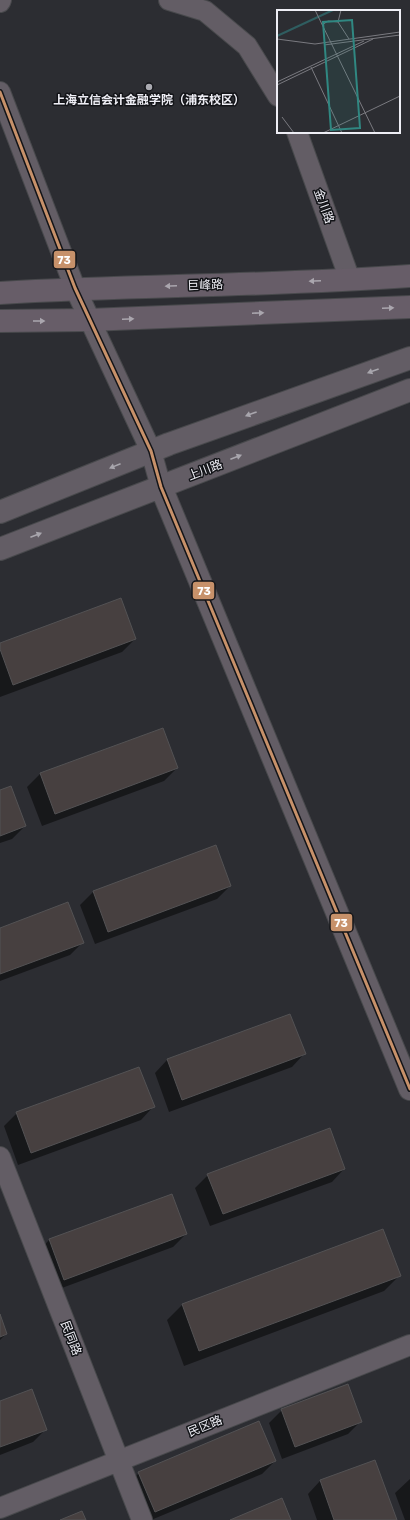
<svg xmlns="http://www.w3.org/2000/svg" width="410" height="1520" viewBox="0 0 410 1520" font-family="Rubik,'Noto Sans SC',sans-serif">
	<rect width="100%" height="100%" fill="#2c2d32"/>
	<path fill="#0007" d="M 135,639 L 122,652 L 0,697 L 0,644 Z
		M 162,729 L 177,768 L 164,781 L 42,826 L 27,787 L 40,774 Z
		M 0,791 L 25,826 L 12,839 L 0,843 Z
		M 215,847 L 230,886 L 217,899 L 95,944 L 80,905 L 93,892 Z
		M 0,929 L 83,942 L 70,955 L 0,981 Z
		M 304,1054 L 292,1067 L 169,1112 L 155,1073 L 167,1060 Z
		M 153,1107 L 141,1120 L 18,1165 L 4,1126 L 17,1113 Z
		M 344,1169 L 332,1182 L 210,1226 L 195,1188 L 208,1175 Z
		M 171,1195 L 186,1234 L 173,1247 L 51,1292 L 37,1253 L 49,1240 Z
		M 382,1231 L 399,1276 L 384,1291 L 184,1366 L 167,1320 L 182,1305 Z
		M 0,1317 L 6,1334 L 0,1340 Z
		M 0,1402 L 46,1429 L 33,1442 L 0,1455 Z
		M 282,1410 L 361,1421 L 348,1434 L 282,1459 L 269,1423 Z
		M 275,1461 L 262,1474 L 151,1520 L 126,1486 L 139,1473 Z
		M 410,1479 L 410,1520 L 405,1520 L 395,1493 Z
		M 320,1481 L 396,1520 L 317,1520 L 308,1494 Z"/>
	<path fill="#474040" stroke="#535254" d="M 121,598 L 136,639 L 13,685 L 0,649 L 0,643 Z
		M 163,728 L 178,768 L 55,814 L 40,773 Z
		M 11,786 L 26,826 L 0,836 L 0,790 Z
		M 216,845 L 231,886 L 108,932 L 93,891 Z
		M 68,902 L 84,943 L 0,974 L 0,928 Z
		M 290,1014 L 306,1054 L 182,1100 L 167,1059 Z
		M 139,1067 L 155,1107 L 31,1153 L 16,1112 Z
		M 330,1128 L 345,1169 L 223,1214 L 207,1174 Z
		M 172,1194 L 187,1234 L 64,1280 L 49,1239 Z
		M 383,1229 L 401,1276 L 199,1351 L 182,1304 Z
		M 0,1314 L 7,1334 L 0,1337 Z
		M 348,1384 L 362,1422 L 295,1447 L 281,1409 Z
		M 32,1389 L 47,1430 L 0,1447 L 0,1401 Z
		M 259,1421 L 276,1461 L 155,1512 L 138,1472 Z
		M 375,1460 L 397,1520 L 334,1520 L 320,1480 Z
		M 282,1498 L 291,1520 L 230,1520 Z
		M 82,1511 L 86,1520 L 60,1520 Z"/>
	<g fill="none" stroke-linecap="round" stroke-linejoin="round">
		<g stroke="#48494c" stroke-width="22">
			<path id="minor" d="M 169,0 L 205,11 L 247,46 L 278,96
				M 0,2 L 1,0
				M 0,92 L 75,288 L 151,451 L 161,487
				M 297,132 L 350,280
				M 0,1157 L 142,1520
				M 0,1508 L 410,1345"/>
		</g>
		<g stroke="#48494c" stroke-width="24">
			<path id="tertiary" d="M 161,487 L 410,1089
				M 0,512 L 169,444 L 410,358
				M 0,549 L 410,390"/>
		</g>
		<g stroke="#48494c" stroke-width="24">
			<path id="secondary" d="M 0,293 C 137,285 274,286 410,276
				M 0,321 L 89,320 L 410,307"/>
		</g>
		<use href="#minor" stroke="#635d65" stroke-width="20"/>
		<use href="#tertiary" stroke="#635d65" stroke-width="22"/>
		<use href="#secondary" stroke="#675d68" stroke-width="22"/>
		<g stroke="#131418" stroke-width="6">
			<path id="bus-1" d="M 0,92 L 75,288 L 151,451 L 161,487 L 410,1089"/>
		</g>
		<use href="#bus-1" stroke="#c7916a" stroke-width="3"/>
	</g>
	<defs><path id="oneway-solid" d="M-6-.8H1V-3.2L6.5 0L1 3.2V.8H-6Z"/></defs>
	<g fill="#aaa6ae">
		<use href="#oneway-solid" transform="translate(315 281) rotate(178)"/>
		<use href="#oneway-solid" transform="translate(171 286) rotate(178)"/>
		<use href="#oneway-solid" transform="translate(388 308) rotate(-2)"/>
		<use href="#oneway-solid" transform="translate(258 313) rotate(-2)"/>
		<use href="#oneway-solid" transform="translate(128 319) rotate(-2)"/>
		<use href="#oneway-solid" transform="translate(39 321)"/>
	</g>
	<g fill="#a8a6ad">
		<use href="#oneway-solid" transform="translate(373 371) rotate(160)"/>
		<use href="#oneway-solid" transform="translate(251 414) rotate(160)"/>
		<use href="#oneway-solid" transform="translate(236 457) rotate(-21)"/>
		<use href="#oneway-solid" transform="translate(115 466) rotate(158)"/>
		<use href="#oneway-solid" transform="translate(36 535) rotate(-21)"/>
	</g>
	<circle fill="#aaaab1" stroke="#131418" stroke-width="1.5" cx="149" cy="87" r="4"/>
	<g text-anchor="middle" dominant-baseline="central" stroke-width="3" stroke-linejoin="round" paint-order="stroke">
		<g font-size="12" font-weight="bold" fill="#eeeef5" stroke="#131418">
			<text x="149" y="100">上海立信会计金融学院（浦东校区）</text>
		</g>
		<g font-size="12" fill="#eeeef5" stroke="#131418">
			<text transform="translate(324 206) rotate(70)">金川路</text>
			<text transform="translate(205 285) rotate(-2)">巨峰路</text>
			<text transform="translate(205 470) rotate(-21)">上川路</text>
			<text transform="translate(71 1338) rotate(69)">民同路</text>
			<text transform="translate(205 1426) rotate(-22)">民区路</text>
		</g>
	</g>
	<g transform="translate(277 10)">
		<rect width="123" height="123" fill="#2c2d32"/>
		<path fill="none" stroke="#2f5d60" stroke-width="2" d="M 0,26 L 56,0"/>
		<path fill="none" stroke="#7a7a80" stroke-width="1" d="M 38,0 L 98,123M 61,12 L 64,0M 45,15 L 51,11 L 61,12 L 72,29M 0,29 L 38,34 L 123,22M 47,35 L 123,25M 34,57 L 65,123M 0,72 L 87,31M 0,75 L 96,29M 5,107 L 17,123M 46,123 L 123,86"/>
		<path fill="#308882" fill-opacity="0.15" stroke="#308882" stroke-width="2" d="M 75,10 L 83,118 L 54,120 L 46,12 Z"/>
		<rect width="123" height="123" fill="none" stroke="#eeeef5" stroke-width="2"/>
	</g>
	<g stroke="#131418" stroke-width="1.5">
		<rect x="53" y="250" width="23" height="19" rx="4" fill="#c7916a"/>
		<rect x="192" y="581" width="23" height="19" rx="4" fill="#c7916a"/>
		<rect x="330" y="913" width="23" height="19" rx="4" fill="#c7916a"/>
	</g>
	<g font-size="11" text-anchor="middle" font-weight="bold" fill="#fff">
		<text x="64" y="264">73</text>
		<text x="204" y="595">73</text>
		<text x="341" y="927">73</text>
	</g>
</svg>
